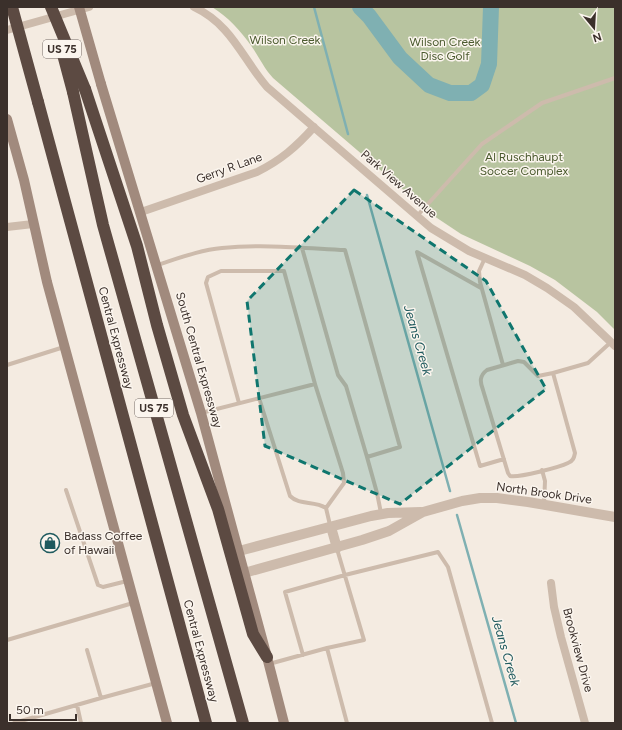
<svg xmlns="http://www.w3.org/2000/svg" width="622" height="730" viewBox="0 0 622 730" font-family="Figtree,sans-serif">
	<rect width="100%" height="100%" fill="#f4ebe1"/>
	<path fill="#b8c4a0" d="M 212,7 L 615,7 L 615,330 L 597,312 L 555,280 L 530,266 L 461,234 L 434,216 L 273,78 C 264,68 259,57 252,47 C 241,31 228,17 212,7 Z"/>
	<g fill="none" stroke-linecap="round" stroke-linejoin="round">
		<path stroke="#7fb0b2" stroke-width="2.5" d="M 314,7 L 348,134
			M 367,195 L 450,491
			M 457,515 L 516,723"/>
		<path stroke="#7fb0b2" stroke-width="16" d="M 360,7 L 369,16 L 400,58 L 429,85 L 450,93 L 471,93 L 482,85 L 489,64 L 491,7"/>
		<path stroke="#cdbbac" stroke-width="4" d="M 417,216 L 482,144 L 542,103 L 615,78
			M 302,248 L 338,375 L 346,386 L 367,457
			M 485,258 L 479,271 L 480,282 L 503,365
			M 157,265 C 179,258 200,250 222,248 C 263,244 304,248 345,250 L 400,447 L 367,457 L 377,493 L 381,513
			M 481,288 L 417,252 L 480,466 L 504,459
			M 7,365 L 64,347
			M 553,373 L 538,376 L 524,362 L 518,361 L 487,370 C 479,376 480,382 483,390 L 508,473 L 510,476 C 519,478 560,467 568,463 C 573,461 574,458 575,453 L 553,373 L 588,363 L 611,342
			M 259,398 L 290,496 C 300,506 314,500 326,508 L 330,525
			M 239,403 L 206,283 L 208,277 L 221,271 L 284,271 L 315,384 L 343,473 L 344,483 L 326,508
			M 201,413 L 315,384
			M 542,470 L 545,481 L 544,504
			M 66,490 L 98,585 L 103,587 L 127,581
			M 7,640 L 133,603
			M 327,648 L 364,640 L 337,549
			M 87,650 L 101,698 L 156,683
			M 303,655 L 285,592 L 345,575 L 438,552 L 448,567 L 492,723
			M 269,664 L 327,648 L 347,723
			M 77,705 L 81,723
			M 14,723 L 101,698"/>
		<path stroke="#cdbbac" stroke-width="8" d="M 194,7 C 232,25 242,58 267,87 L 431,228 L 469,251 L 525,275 L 547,288 L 574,307 L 615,346
			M 7,30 L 89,7
			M 141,212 L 257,172 C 281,160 296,147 314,127
			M 7,227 L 33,224
			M 551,583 L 554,607 L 561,637 L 585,723"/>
		<path stroke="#cdbbac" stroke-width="10" d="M 331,527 L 337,548
			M 239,551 L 371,516 L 388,513 L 421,512
			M 244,573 L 362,540 L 389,531 L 423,512 L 462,501 L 480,498 L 497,498 L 528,502 L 615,517"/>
		<path stroke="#a18a7d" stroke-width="10" d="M 101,84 L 201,413 L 267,657 L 284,723
			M 7,119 L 24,180 L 47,282 L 167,723"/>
		<path stroke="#5c4a42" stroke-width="12" d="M 85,89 L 137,246 L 157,325 L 183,415 L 218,509 L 253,634 L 267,657
			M 73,92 L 103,225 L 243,723
			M 38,102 L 206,723"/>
		<path stroke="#a18a7d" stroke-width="10" d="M 79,7 L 101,84"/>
		<path stroke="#5c4a42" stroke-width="12" d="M 12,7 L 38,102
			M 51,7 L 85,89
			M 61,47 L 73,92"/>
	</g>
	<path fill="#0f766e" fill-opacity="0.2" stroke="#0f766e" stroke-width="3" stroke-dasharray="8 5" stroke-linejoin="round" d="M 354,190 L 486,281 L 546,389 L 400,504 L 265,446 L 247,301 Z"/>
	<defs>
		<g id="shop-ring" transform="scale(1)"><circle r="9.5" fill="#fbf5ee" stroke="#1f5a5e" stroke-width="1.5"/><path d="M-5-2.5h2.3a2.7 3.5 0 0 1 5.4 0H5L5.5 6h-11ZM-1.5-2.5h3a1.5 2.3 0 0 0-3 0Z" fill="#1f5a5e"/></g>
	</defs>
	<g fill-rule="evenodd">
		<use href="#shop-ring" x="50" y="543"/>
	</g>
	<g text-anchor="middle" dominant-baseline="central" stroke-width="3" stroke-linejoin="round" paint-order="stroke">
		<g fill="#fbf5ee" stroke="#756b66" stroke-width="1">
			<rect x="43" y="40" width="38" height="18" rx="3"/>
			<rect x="135" y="399" width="38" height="18" rx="3"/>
		</g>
		<g font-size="11" font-weight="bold" fill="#3b302b">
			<text x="62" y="49">US 75</text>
			<text x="154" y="408">US 75</text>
		</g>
		<g font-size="12" fill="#4a5a2e" stroke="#fbf5ee">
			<text x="285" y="40">Wilson Creek</text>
			<text x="445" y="42">Wilson Creek<tspan x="445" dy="14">Disc Golf</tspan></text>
			<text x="524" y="157">Al Ruschhaupt<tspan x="524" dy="14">Soccer Complex</tspan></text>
		</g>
		<g font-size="12" fill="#3b302b" stroke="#fbf5ee">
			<text transform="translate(229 168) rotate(-20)">Gerry R Lane</text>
			<text transform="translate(399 184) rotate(41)">Park View Avenue</text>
			<text transform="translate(116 338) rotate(75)">Central Expressway</text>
			<text transform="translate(199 360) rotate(74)">South Central Expressway</text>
			<text transform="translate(544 493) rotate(8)">North Brook Drive</text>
			<text transform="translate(578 650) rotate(75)">Brookview Drive</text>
			<text transform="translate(201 651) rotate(75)">Central Expressway</text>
		</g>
		<g font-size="12" fill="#3b302b" stroke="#fbf5ee" text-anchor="start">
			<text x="64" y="536">Badass Coffee<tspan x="64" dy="14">of Hawaii</tspan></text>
		</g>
		<g font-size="13" font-style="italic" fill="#1f5a5e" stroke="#fbf5ee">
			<text transform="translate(418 340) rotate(74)">Jeans Creek</text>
			<text transform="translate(506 651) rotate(74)">Jeans Creek</text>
		</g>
	</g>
	<rect width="622" height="730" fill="none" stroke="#3b302b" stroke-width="16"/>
	<g transform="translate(594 28) rotate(162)" stroke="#fbf5ee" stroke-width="3" paint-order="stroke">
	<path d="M0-3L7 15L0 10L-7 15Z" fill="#3b302b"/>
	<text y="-6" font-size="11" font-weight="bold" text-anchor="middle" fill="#3b302b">N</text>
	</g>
	<path d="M10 714v6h66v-6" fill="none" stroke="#3b302b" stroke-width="2"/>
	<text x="16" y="714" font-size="12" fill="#3b302b" stroke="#fbf5ee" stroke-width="3" paint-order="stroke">50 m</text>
</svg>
